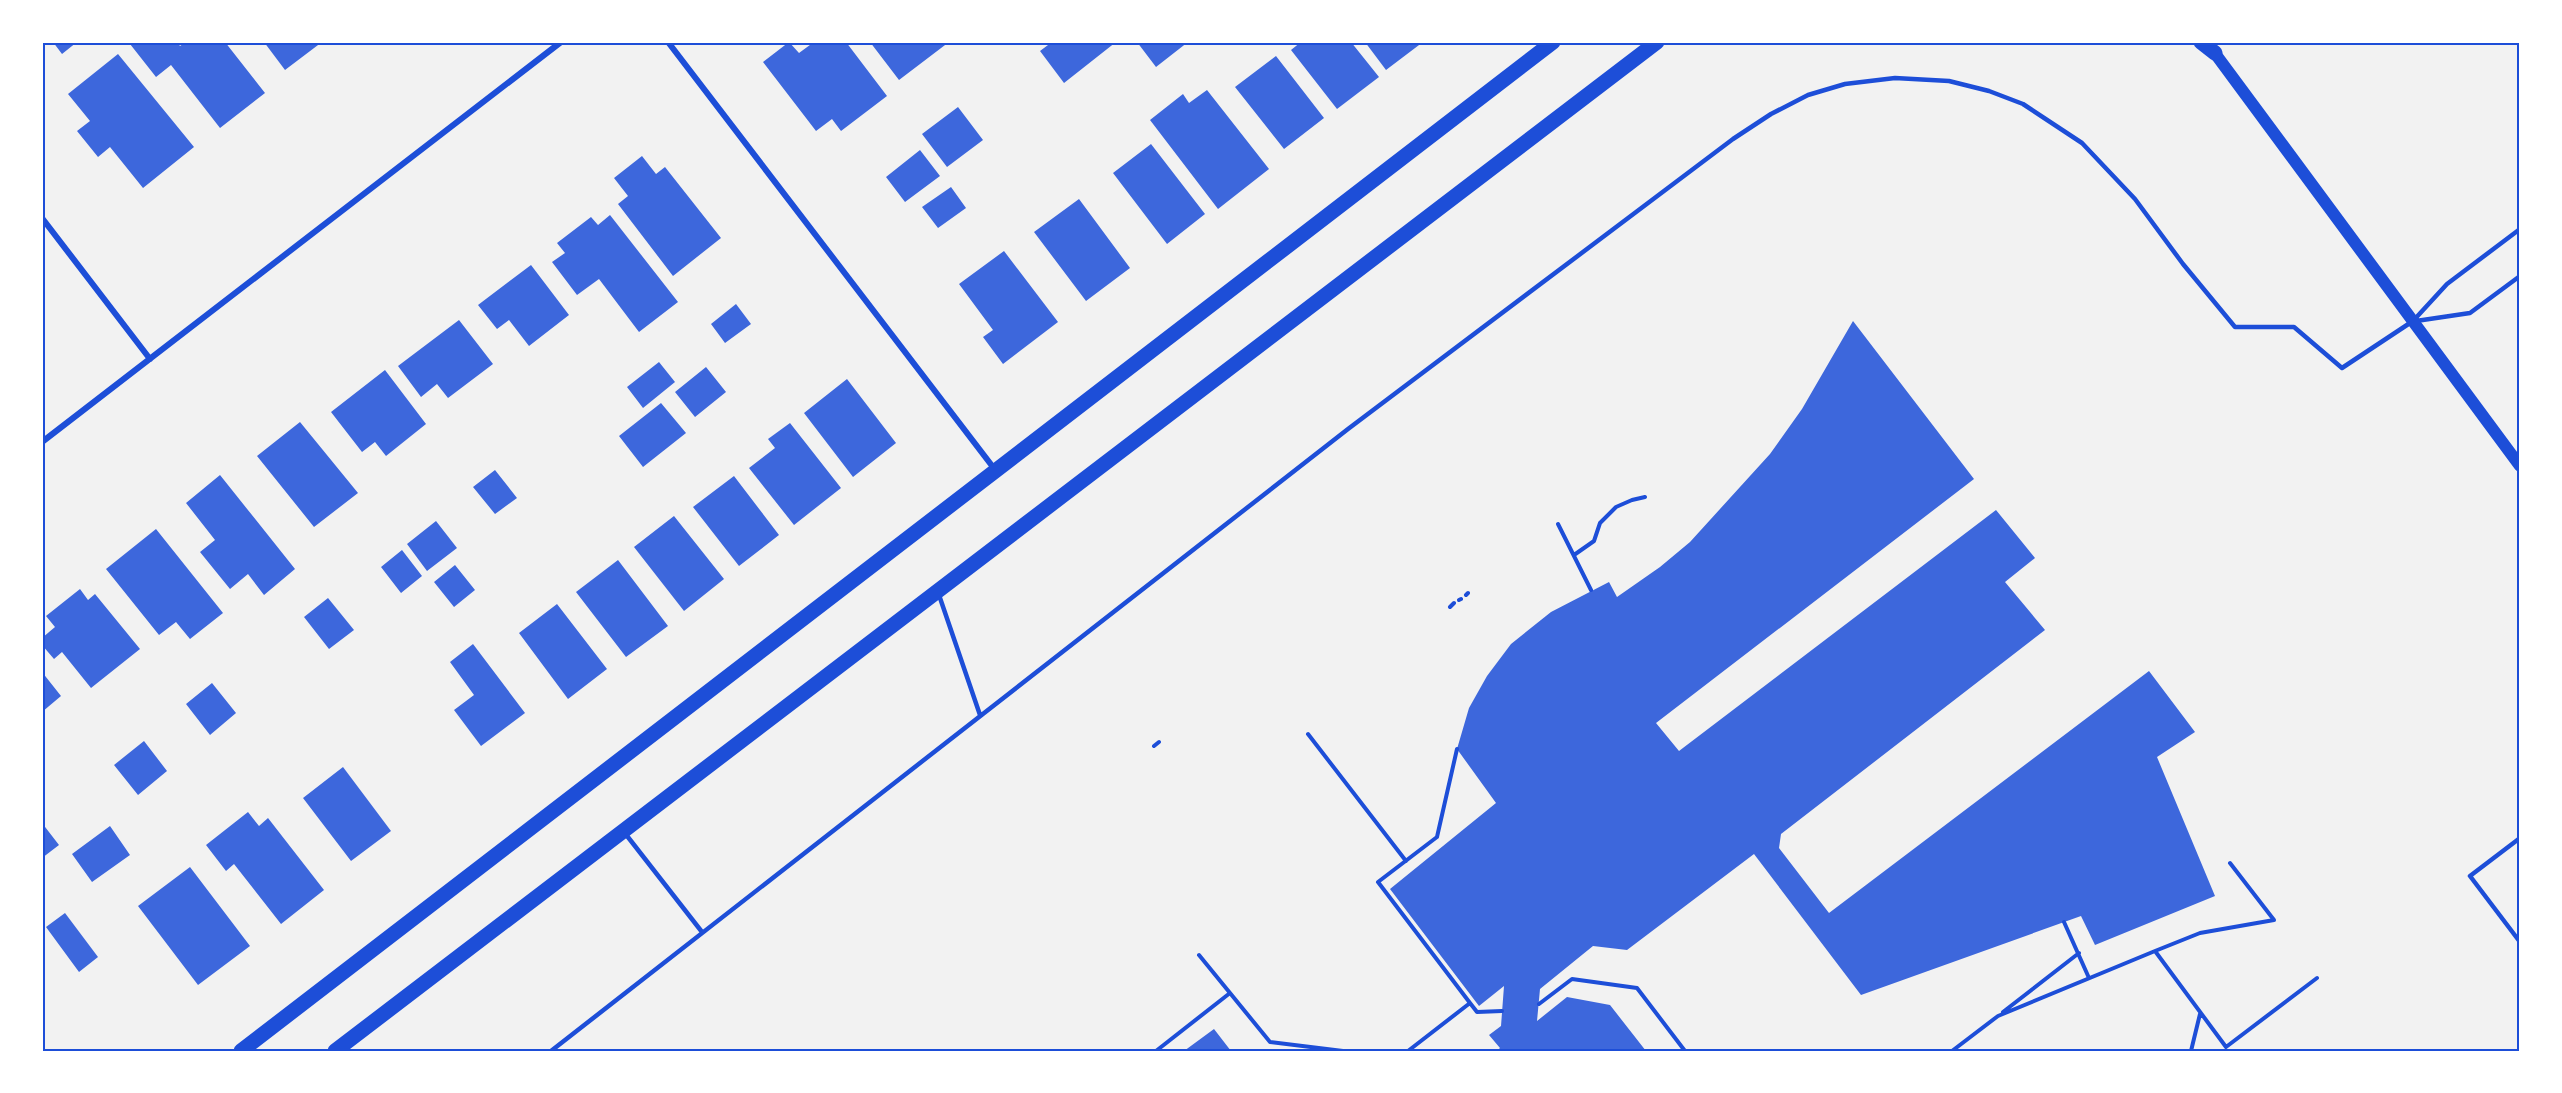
<svg xmlns="http://www.w3.org/2000/svg" width="2562" height="1093" viewBox="0 0 2562 1093" font-family="Quicksand,sans-serif">
	<rect width="100%" height="100%" fill="#f2f2f2"/>
	<path fill="#3d67dc" d="M 53,42 L 77,42 L 62,54 Z
		M 133,42 L 177,42 L 180,46 L 186,42 L 225,42 L 265,93 L 220,128 L 171,65 L 156,77 L 130,44 Z
		M 264,42 L 322,42 L 285,70 Z
		M 789,42 L 799,53 L 814,42 L 846,42 L 887,96 L 841,131 L 832,119 L 816,131 L 763,62 Z
		M 870,42 L 949,42 L 899,80 Z
		M 1052,42 L 1116,42 L 1064,83 L 1040,51 Z
		M 1137,42 L 1188,42 L 1156,67 Z
		M 1301,42 L 1351,42 L 1379,77 L 1337,109 L 1291,50 Z
		M 1365,42 L 1423,42 L 1386,70 Z
		M 118,54 L 194,147 L 143,188 L 110,147 L 98,157 L 77,131 L 90,121 L 68,94 Z
		M 1276,56 L 1324,118 L 1284,149 L 1235,87 Z
		M 1207,90 L 1269,169 L 1218,209 L 1150,120 L 1183,94 L 1189,103 Z
		M 958,107 L 983,140 L 947,167 L 922,134 Z
		M 1151,144 L 1205,214 L 1167,244 L 1113,173 Z
		M 920,150 L 940,176 L 905,202 L 886,177 Z
		M 642,156 L 656,174 L 665,167 L 721,238 L 673,276 L 618,204 L 628,196 L 614,178 Z
		M 951,187 L 966,208 L 938,228 L 922,207 Z
		M 1079,199 L 1130,268 L 1086,301 L 1034,232 Z
		M 610,215 L 678,302 L 639,332 L 599,279 L 577,295 L 552,262 L 565,253 L 557,243 L 591,217 L 598,225 Z
		M 1004,251 L 1058,322 L 1003,364 L 983,337 L 993,330 L 959,284 Z
		M 531,265 L 569,315 L 529,346 L 509,320 L 497,329 L 478,305 Z
		M 736,304 L 751,324 L 725,343 L 711,324 Z
		M 459,320 L 493,364 L 448,398 L 437,384 L 421,397 L 398,366 Z
		M 1853,321 L 1974,479 L 1656,723 L 1679,751 L 1996,510 L 2035,558 L 2005,582 L 2045,630 L 1781,834 L 1779,848 L 1829,913 L 2149,671 L 2195,732 L 2157,757 L 2215,896 L 2095,945 L 2081,916 L 1861,995 L 1754,854 L 1627,950 L 1593,946 L 1540,989 L 1537,1021 L 1567,997 L 1610,1005 L 1646,1051 L 1497,1051 L 1500,1048 L 1489,1035 L 1501,1026 L 1504,986 L 1479,1006 L 1390,889 L 1496,803 L 1457,749 L 1469,708 L 1487,676 L 1511,644 L 1551,612 L 1609,582 L 1617,597 L 1660,567 L 1690,542 L 1770,454 L 1802,409 Z
		M 659,362 L 675,382 L 643,408 L 627,387 Z
		M 706,367 L 726,392 L 695,417 L 675,392 Z
		M 385,370 L 426,424 L 386,456 L 375,442 L 362,452 L 331,412 Z
		M 847,379 L 896,443 L 853,477 L 804,413 Z
		M 661,403 L 686,433 L 643,467 L 619,436 Z
		M 300,422 L 358,493 L 314,527 L 257,456 Z
		M 790,423 L 841,488 L 794,525 L 749,468 L 775,448 L 768,439 Z
		M 495,470 L 517,498 L 495,514 L 473,487 Z
		M 220,475 L 295,569 L 264,595 L 248,574 L 230,589 L 200,552 L 215,540 L 186,503 Z
		M 734,476 L 779,535 L 739,566 L 693,507 Z
		M 674,516 L 724,579 L 684,611 L 634,547 Z
		M 436,521 L 457,548 L 427,571 L 407,544 Z
		M 156,529 L 223,613 L 190,639 L 176,622 L 159,635 L 106,569 Z
		M 402,550 L 422,576 L 401,593 L 381,567 Z
		M 618,560 L 668,626 L 626,657 L 576,592 Z
		M 455,565 L 475,590 L 454,607 L 434,582 Z
		M 80,589 L 88,600 L 95,594 L 140,649 L 91,688 L 62,652 L 54,659 L 42,645 L 42,638 L 55,627 L 46,616 Z
		M 328,598 L 354,630 L 329,649 L 304,617 Z
		M 557,604 L 607,669 L 568,699 L 519,633 Z
		M 473,644 L 525,713 L 481,746 L 454,710 L 474,695 L 450,662 Z
		M 42,672 L 61,696 L 42,712 Z
		M 212,683 L 236,713 L 210,735 L 186,704 Z
		M 144,741 L 167,771 L 138,795 L 114,765 Z
		M 343,767 L 391,831 L 351,861 L 303,798 Z
		M 248,812 L 259,826 L 268,818 L 324,890 L 281,924 L 234,864 L 226,871 L 206,845 Z
		M 42,823 L 59,845 L 42,858 Z
		M 110,826 L 130,855 L 92,882 L 72,854 Z
		M 190,867 L 250,946 L 198,985 L 138,906 Z
		M 65,913 L 98,957 L 79,972 L 46,927 Z
		M 1214,1029 L 1231,1051 L 1184,1051 Z"/>
	<g fill="none" stroke-linecap="round" stroke-linejoin="round">
		<path stroke="#1d4ed8" stroke-width="4" d="M 1558,524 L 1591,590
			M 1574,555 L 1594,541 L 1600,523 L 1616,507 L 1632,500 L 1645,497
			M 1466,595 L 1468,593
			M 1459,600 L 1461,599
			M 1450,607 L 1454,603
			M 1308,734 L 1406,861
			M 1154,746 L 1159,742
			M 1457,749 L 1437,837 L 1378,882 L 1470,1003
			M 2064,922 L 2089,978
			M 2155,951 L 2226,1047 L 2317,978
			M 1199,955 L 1270,1042 L 1343,1051
			M 1539,1004 L 1572,979 L 1637,988 L 1685,1051
			M 2003,1012 L 2079,953
			M 1156,1051 L 1230,993
			M 1408,1051 L 1470,1003 L 1477,1012 L 1502,1011
			M 1952,1051 L 1998,1016 L 2155,951 L 2200,933 L 2274,920 L 2230,863
			M 2191,1051 L 2200,1014"/>
		<path stroke="#1d4ed8" stroke-width="4.5" d="M 2416,321 L 2470,313 L 2520,276
			M 939,595 L 980,715
			M 624,832 L 702,932
			M 2520,838 L 2470,876 L 2520,942
			M 551,1051 L 1348,429 L 1733,139 L 1771,114 L 1808,95 L 1845,84 L 1895,78 L 1949,81 L 1989,91 L 2023,104 L 2082,143 L 2135,199 L 2183,264 L 2235,327 L 2294,327 L 2342,368 L 2413,321 L 2447,284 L 2520,229"/>
		<path stroke="#1d4ed8" stroke-width="6" d="M 668,42 L 996,471
			M 42,218 L 150,359
			M 42,442 L 561,42"/>
		<path stroke="#1d4ed8" stroke-width="12" d="M 2211,48 L 2520,466"/>
		<path stroke="#1d4ed8" stroke-width="15" d="M 2201,42 L 2215,53
			M 241,1051 L 1553,42
			M 335,1051 L 1657,42"/>
	</g>
	<rect width="2562" height="1093" fill="none" stroke="#ffffff" stroke-width="87"/>
	<rect x="44" y="44" width="2474" height="1006" fill="none" stroke="#1d4ed8" stroke-width="2"/>
</svg>
